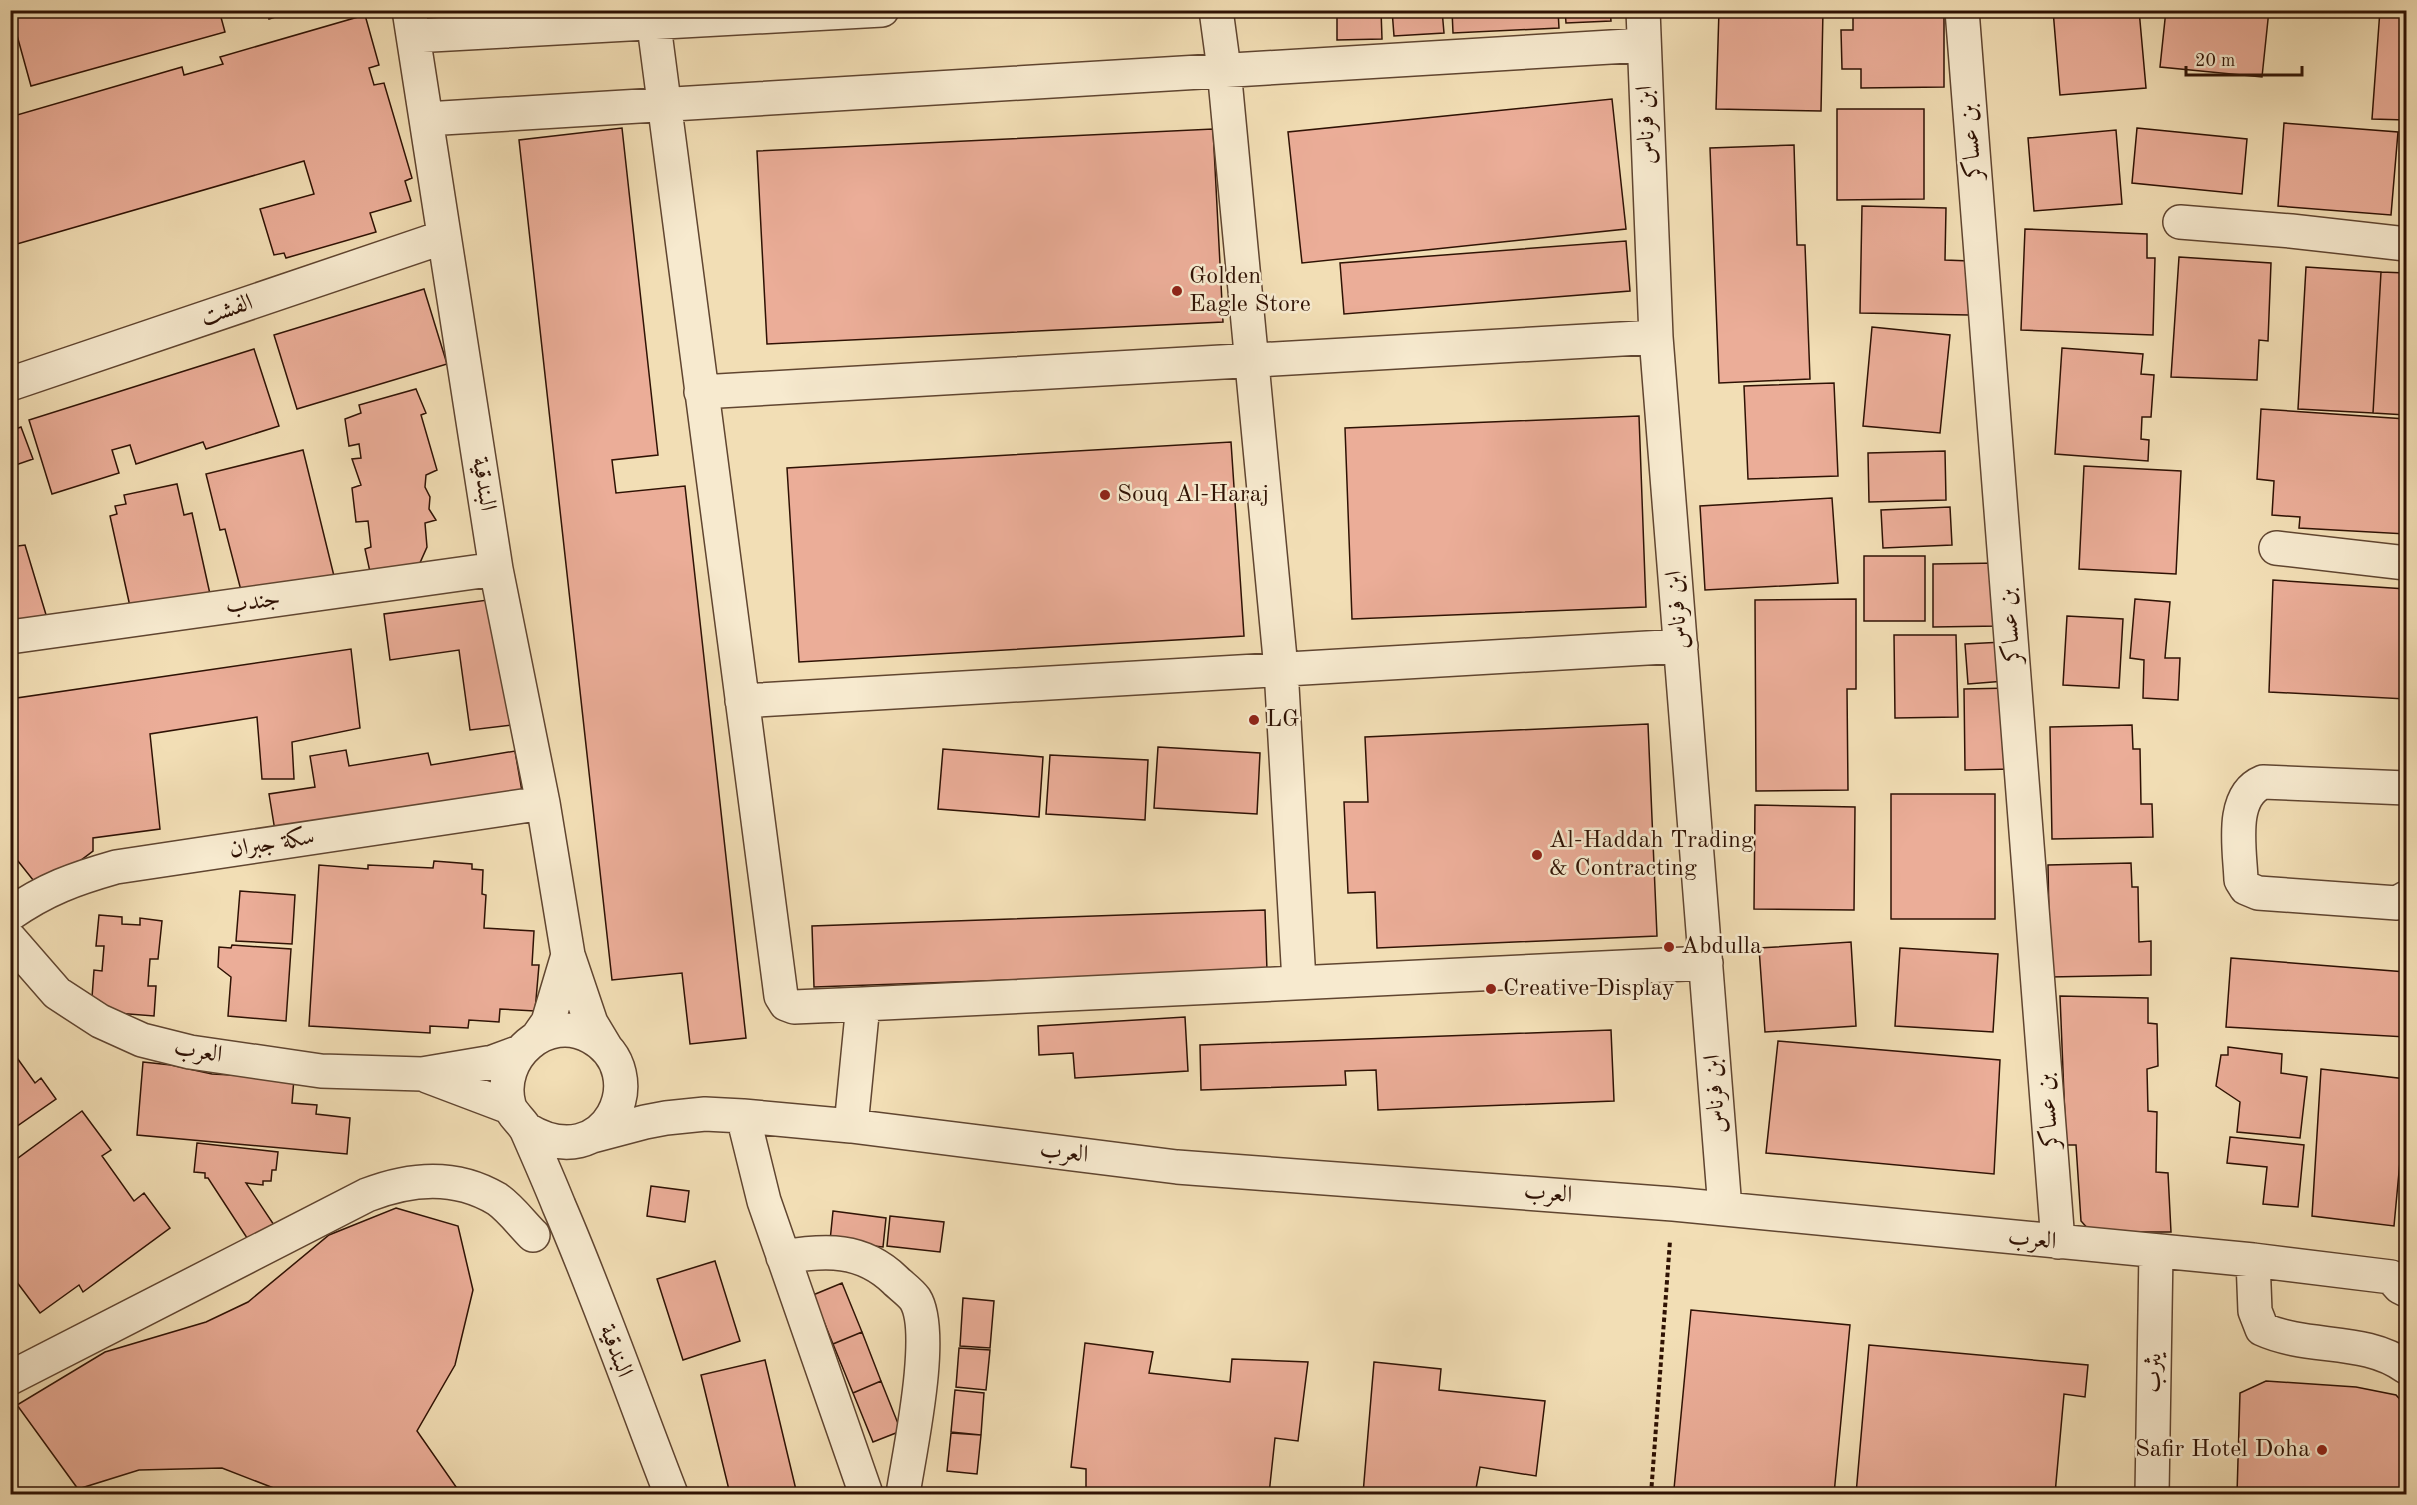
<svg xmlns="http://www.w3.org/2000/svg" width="2417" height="1505" viewBox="0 0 2417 1505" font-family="'Old Standard TT',Amiri,serif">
	<rect width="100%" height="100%" fill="#f2deb5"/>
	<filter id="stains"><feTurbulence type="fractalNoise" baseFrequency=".00333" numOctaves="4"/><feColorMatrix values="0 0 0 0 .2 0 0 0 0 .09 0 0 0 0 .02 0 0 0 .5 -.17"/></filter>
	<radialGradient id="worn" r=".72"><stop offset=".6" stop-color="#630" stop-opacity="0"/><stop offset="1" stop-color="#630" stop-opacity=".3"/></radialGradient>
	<path fill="#ebad98" stroke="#2f1204" stroke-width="1.5" d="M 10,10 L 219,10 L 225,32 L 31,86 Z
		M 267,10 L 298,10 L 269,19 Z
		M 1337,10 L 1381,10 L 1382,39 L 1337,40 Z
		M 1392,10 L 1442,10 L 1444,33 L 1394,36 Z
		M 1452,10 L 1558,10 L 1559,28 L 1453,33 Z
		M 1565,10 L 1610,10 L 1611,21 L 1566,23 Z
		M 1719,10 L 1823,10 L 1821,111 L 1716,109 Z
		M 1853,10 L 1944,10 L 1944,87 L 1861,88 L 1861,69 L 1842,69 L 1841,30 L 1853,30 Z
		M 2053,10 L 2139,10 L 2146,88 L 2060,95 Z
		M 2166,10 L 2269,10 L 2262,77 L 2160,67 Z
		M 2380,10 L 2406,10 L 2406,120 L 2372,119 Z
		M 365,15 L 379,65 L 369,68 L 374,85 L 384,83 L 412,178 L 405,181 L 411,201 L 370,213 L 376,232 L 286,258 L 284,253 L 274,255 L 260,209 L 314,194 L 304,161 L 10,246 L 10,117 L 182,67 L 184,75 L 223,64 L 220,57 Z
		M 1612,99 L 1626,229 L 1302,263 L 1288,132 Z
		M 1837,109 L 1924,109 L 1924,199 L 1837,200 Z
		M 2284,123 L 2398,132 L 2391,215 L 2278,206 Z
		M 622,128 L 658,455 L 612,460 L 616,493 L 685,486 L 746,1038 L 690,1044 L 682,973 L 612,980 L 519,140 Z
		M 2137,128 L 2247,139 L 2242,194 L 2132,183 Z
		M 1213,129 L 1223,322 L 767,344 L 757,151 Z
		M 2116,130 L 2122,204 L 2034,211 L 2028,138 Z
		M 1794,145 L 1797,245 L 1805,245 L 1810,379 L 1719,383 L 1710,148 Z
		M 1862,206 L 1946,208 L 1945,260 L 1970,261 L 1969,315 L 1860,313 Z
		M 2025,229 L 2147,234 L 2147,258 L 2155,258 L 2153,335 L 2021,330 Z
		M 1626,241 L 1630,291 L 1344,314 L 1340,263 Z
		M 2179,257 L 2271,263 L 2268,341 L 2259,340 L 2257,380 L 2171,377 Z
		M 2306,267 L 2381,272 L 2373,413 L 2298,409 Z
		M 2381,272 L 2406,273 L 2406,415 L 2373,413 Z
		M 424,289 L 447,364 L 297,409 L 274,335 Z
		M 1872,327 L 1950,335 L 1940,433 L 1863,426 Z
		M 2062,348 L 2143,354 L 2141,374 L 2154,375 L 2151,417 L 2142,417 L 2141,439 L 2149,440 L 2148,461 L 2055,454 Z
		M 254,349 L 279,426 L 206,449 L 203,442 L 136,464 L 130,445 L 112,450 L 119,473 L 52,494 L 29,420 Z
		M 1834,383 L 1838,476 L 1748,479 L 1744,386 Z
		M 416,389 L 426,413 L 421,415 L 437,470 L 426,475 L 425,487 L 430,497 L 429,509 L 436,520 L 425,523 L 427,547 L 419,565 L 370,572 L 365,549 L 371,547 L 368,521 L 356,522 L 352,488 L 361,485 L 352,459 L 361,458 L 359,444 L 349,446 L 345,419 L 361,413 L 359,405 Z
		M 2261,409 L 2406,419 L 2406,534 L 2299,528 L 2300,517 L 2272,515 L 2274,481 L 2257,479 Z
		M 1639,416 L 1646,607 L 1352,619 L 1345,428 Z
		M 21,427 L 33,459 L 10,467 L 10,431 Z
		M 1231,442 L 1244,636 L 799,662 L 787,468 Z
		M 303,450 L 334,576 L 243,598 L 225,529 L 220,530 L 206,474 Z
		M 1945,451 L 1946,500 L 1869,502 L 1868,453 Z
		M 2084,466 L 2181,471 L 2176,574 L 2079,569 Z
		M 177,484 L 184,515 L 192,513 L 210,594 L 131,611 L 110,516 L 117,514 L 115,506 L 126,504 L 124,495 Z
		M 1832,498 L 1838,583 L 1705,590 L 1700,506 Z
		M 1950,507 L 1952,545 L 1883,548 L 1881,510 Z
		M 25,545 L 47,618 L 10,626 L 10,547 Z
		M 1864,556 L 1925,556 L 1925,621 L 1864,621 Z
		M 1999,563 L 2000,626 L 1933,627 L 1933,564 Z
		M 2273,580 L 2406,589 L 2406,699 L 2269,692 Z
		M 495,599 L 513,725 L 470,730 L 459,650 L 390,660 L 384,614 Z
		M 1856,599 L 1856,689 L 1847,689 L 1848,790 L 1756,791 L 1755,600 Z
		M 2135,599 L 2170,602 L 2165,658 L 2180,658 L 2178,700 L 2143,698 L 2144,660 L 2130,658 Z
		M 2067,616 L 2123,619 L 2119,688 L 2063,685 Z
		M 1894,635 L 1956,635 L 1958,717 L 1895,718 Z
		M 2003,642 L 2005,681 L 1968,684 L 1965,644 Z
		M 351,649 L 360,728 L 292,742 L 294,779 L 262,779 L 257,717 L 150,734 L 160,829 L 93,838 L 93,851 L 41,890 L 10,851 L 10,699 Z
		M 2010,688 L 2012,769 L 1965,770 L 1964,689 Z
		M 1648,724 L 1657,936 L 1377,948 L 1375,892 L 1348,893 L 1344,802 L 1368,802 L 1365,737 Z
		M 2132,725 L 2133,749 L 2140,749 L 2141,804 L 2152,804 L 2153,837 L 2052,839 L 2050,727 Z
		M 1158,747 L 1260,753 L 1257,814 L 1154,808 Z
		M 943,749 L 1043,757 L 1039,817 L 938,809 Z
		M 346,750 L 349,766 L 428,753 L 431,765 L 515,751 L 523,797 L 276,837 L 269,794 L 315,787 L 310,756 Z
		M 1050,755 L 1148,760 L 1145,820 L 1046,814 Z
		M 1891,794 L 1995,794 L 1995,919 L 1891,919 Z
		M 1755,805 L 1855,807 L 1854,910 L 1754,909 Z
		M 434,861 L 472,864 L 472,869 L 483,870 L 482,894 L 486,895 L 484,928 L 534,931 L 532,965 L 539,965 L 535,1011 L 500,1009 L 499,1022 L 469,1020 L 468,1028 L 430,1026 L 430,1033 L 309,1026 L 319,865 L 368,869 L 368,865 L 433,868 Z
		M 2131,863 L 2132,887 L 2138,887 L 2139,942 L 2151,941 L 2151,975 L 2050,977 L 2048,865 Z
		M 240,891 L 295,895 L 292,944 L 236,941 Z
		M 1265,910 L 1267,971 L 814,987 L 812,926 Z
		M 99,915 L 122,917 L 122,924 L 140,925 L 140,918 L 162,921 L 158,959 L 150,959 L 148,986 L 156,986 L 154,1016 L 91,1011 L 94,970 L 102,971 L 104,946 L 96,946 Z
		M 1851,942 L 1856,1026 L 1765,1032 L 1759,948 Z
		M 232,945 L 291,949 L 286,1021 L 228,1016 L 231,977 L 218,967 L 219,947 L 231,948 Z
		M 1900,948 L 1998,954 L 1993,1032 L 1895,1026 Z
		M 2231,958 L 2406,972 L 2406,1037 L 2226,1027 Z
		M 2060,996 L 2148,998 L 2148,1023 L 2157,1024 L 2158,1066 L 2147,1069 L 2148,1111 L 2157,1112 L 2156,1172 L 2168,1173 L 2171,1232 L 2091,1232 L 2081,1221 L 2076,1145 L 2066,1145 Z
		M 1185,1017 L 1188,1071 L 1075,1078 L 1073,1053 L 1039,1055 L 1038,1026 Z
		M 1611,1030 L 1614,1101 L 1378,1110 L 1376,1070 L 1345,1071 L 1346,1085 L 1201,1090 L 1200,1045 Z
		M 1778,1041 L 2000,1060 L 1994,1174 L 1766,1153 Z
		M 2228,1047 L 2282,1054 L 2281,1073 L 2307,1077 L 2300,1138 L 2237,1132 L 2240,1102 L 2216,1086 L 2221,1055 L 2228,1055 Z
		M 10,1048 L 35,1083 L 41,1078 L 56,1099 L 10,1131 Z
		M 143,1062 L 171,1065 L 212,1074 L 294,1078 L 292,1103 L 317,1105 L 316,1114 L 350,1118 L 347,1154 L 137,1135 Z
		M 2321,1069 L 2406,1079 L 2406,1140 L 2402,1140 L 2394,1226 L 2312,1216 Z
		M 82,1111 L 111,1150 L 102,1156 L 134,1201 L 144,1193 L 170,1228 L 83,1292 L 79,1285 L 40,1313 L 10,1273 L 10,1164 Z
		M 2230,1137 L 2304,1145 L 2298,1207 L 2263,1204 L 2267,1167 L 2227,1163 Z
		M 197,1143 L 278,1152 L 276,1170 L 272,1170 L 271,1181 L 263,1181 L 263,1185 L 246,1183 L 274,1225 L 249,1241 L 208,1178 L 205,1178 L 205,1173 L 194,1172 Z
		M 651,1186 L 689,1191 L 685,1222 L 647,1216 Z
		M 396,1208 L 458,1226 L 473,1290 L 455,1365 L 417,1431 L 461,1494 L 289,1494 L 222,1468 L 139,1470 L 78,1489 L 17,1405 L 105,1352 L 206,1322 L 248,1302 L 329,1235 Z
		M 833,1211 L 886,1218 L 883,1247 L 830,1241 Z
		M 890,1216 L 944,1222 L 940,1252 L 887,1246 Z
		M 715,1261 L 740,1341 L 683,1360 L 657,1279 Z
		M 842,1283 L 862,1332 L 833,1344 L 813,1295 Z
		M 963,1298 L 994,1301 L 990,1348 L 960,1346 Z
		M 1691,1310 L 1850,1325 L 1834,1494 L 1694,1494 L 1694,1491 L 1674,1489 Z
		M 862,1332 L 881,1381 L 853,1393 L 833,1344 Z
		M 1085,1343 L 1153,1352 L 1149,1373 L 1230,1382 L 1232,1359 L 1308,1362 L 1298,1441 L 1275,1438 L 1269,1494 L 1086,1494 L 1086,1469 L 1071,1467 Z
		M 1869,1345 L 2088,1365 L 2085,1397 L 2064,1394 L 2055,1494 L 1856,1494 Z
		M 959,1348 L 990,1350 L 986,1390 L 956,1387 Z
		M 765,1360 L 797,1494 L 730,1494 L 701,1375 Z
		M 1374,1362 L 1441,1369 L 1439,1390 L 1545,1401 L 1536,1476 L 1480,1467 L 1475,1494 L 1363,1494 Z
		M 881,1381 L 901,1431 L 873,1442 L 853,1393 Z
		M 2266,1381 L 2356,1387 L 2396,1395 L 2406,1406 L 2406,1494 L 2237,1494 L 2240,1393 Z
		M 955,1390 L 984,1393 L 981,1435 L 951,1432 Z
		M 951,1433 L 981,1435 L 977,1474 L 947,1471 Z"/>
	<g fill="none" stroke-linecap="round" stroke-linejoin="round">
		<g stroke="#604530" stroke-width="36">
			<path id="minor" d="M 409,10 L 496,569 L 543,803 L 568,955 L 591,1023 L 606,1048
				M 652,10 L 781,996 L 786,1004 L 794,1007 L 863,1004 L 1706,963
				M 1216,10 L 1224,69 L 1281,669 L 1299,981
				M 1643,10 L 1656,337 L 1725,1209
				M 1962,10 L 2058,1242
				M 413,36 L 882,10
				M 426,119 L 1644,45
				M 2180,222 L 2291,231 L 2406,244
				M 10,384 L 444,237
				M 701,392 L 1656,337
				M 2276,548 L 2406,563
				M 10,637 L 496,569
				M 742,701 L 1681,646
				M 2406,788 L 2263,782 C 2229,796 2240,850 2241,880 L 2246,888 L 2258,893 L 2397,903 L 2406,898
				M 10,914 C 46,889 74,879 116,867 L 543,803
				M 10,939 L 57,993 L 100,1021 L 142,1040 L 190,1052 L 321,1071 L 422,1074 L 493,1062 L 520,1052
				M 539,1035 L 548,1022 L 568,955
				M 427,1076 L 509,1107
				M 743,1116 L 764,1201 L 866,1494
				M 851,1126 L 863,1004
				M 526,1129 C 607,1179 655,1072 591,1037 C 547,1012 496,1058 509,1105 C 512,1115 523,1122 527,1131 C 538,1156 549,1181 559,1206 C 600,1301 634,1399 671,1494
				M 592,1136 L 645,1122 L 666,1118 L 705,1114 L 743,1116 L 851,1126 L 1177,1167 L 1673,1204 L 2253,1260 L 2391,1277 L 2400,1287 L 2406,1290
				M 783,1257 C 825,1250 862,1248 895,1280 C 901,1286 910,1292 915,1299 C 936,1332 909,1454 903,1494
				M 2253,1260 L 2255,1311 L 2262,1329 C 2308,1350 2365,1337 2406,1367
				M 10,1378 L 367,1195 C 411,1178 455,1174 497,1199 C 510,1208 522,1224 533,1235
				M 2152,1494 L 2156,1251"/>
		</g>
		<path stroke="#2f1204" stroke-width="4" stroke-dasharray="4.5 3" stroke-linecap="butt" d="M 1651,1494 L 1670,1241"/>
		<use href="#minor" stroke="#f7eacf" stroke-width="33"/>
	</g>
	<g fill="#8f2418" stroke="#f7eacf" stroke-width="2">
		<circle cx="1177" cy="291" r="6"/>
		<circle cx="1105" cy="495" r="6"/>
		<circle cx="1254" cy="720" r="6"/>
		<circle cx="1537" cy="855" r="6"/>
		<circle cx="1669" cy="947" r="6"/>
		<circle cx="1491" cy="989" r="6"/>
		<circle cx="2322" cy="1450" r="6"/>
	</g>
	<g text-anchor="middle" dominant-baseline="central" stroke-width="5" stroke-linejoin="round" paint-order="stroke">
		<g font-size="24" fill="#2f1204" stroke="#f7eacf">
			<text transform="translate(1647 125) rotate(-92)">ابن فرناس</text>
			<text transform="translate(1972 142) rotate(-95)">بن عساكر</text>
			<text transform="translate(227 311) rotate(-19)">الفشت</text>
			<text transform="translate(483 484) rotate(81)">البندقية</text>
			<text transform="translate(253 603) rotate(-8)">جندب</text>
			<text transform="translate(1678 610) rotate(-95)">ابن فرناس</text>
			<text transform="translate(2011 626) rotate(-95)">بن عساكر</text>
			<text transform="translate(272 844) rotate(-9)">سكة جبران</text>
			<text transform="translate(198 1052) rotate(10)">العرب</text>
			<text transform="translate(1716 1094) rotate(-94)">ابن فرناس</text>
			<text transform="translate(2049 1111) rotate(-95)">بن عساكر</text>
			<text transform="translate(1064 1153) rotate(7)">العرب</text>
			<text transform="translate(1548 1194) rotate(5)">العرب</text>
			<text transform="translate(2032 1240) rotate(6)">العرب</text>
			<text transform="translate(615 1351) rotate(69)">البندقية</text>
			<text transform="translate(2154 1373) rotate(-89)">يثرب</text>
		</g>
		<g font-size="24" fill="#2f1204" stroke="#f7eacf" text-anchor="start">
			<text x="1189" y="277">Golden<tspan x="1189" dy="28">Eagle Store</tspan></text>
			<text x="1117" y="495">Souq Al-Haraj</text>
			<text x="1266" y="720">LG</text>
			<text x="1549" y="841">Al-Haddah Trading<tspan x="1549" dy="28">&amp; Contracting</tspan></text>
			<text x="1681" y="947">Abdulla</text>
			<text x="1503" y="989">Creative Display</text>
			<text x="2310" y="1450" text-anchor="end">Safir Hotel Doha</text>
		</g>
	</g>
	<rect width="2417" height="1505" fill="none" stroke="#f2deb5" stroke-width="36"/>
	<rect x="12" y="12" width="2393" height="1481" fill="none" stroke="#2f1204" stroke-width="3"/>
	<rect x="18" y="18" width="2381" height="1469" fill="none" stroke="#2f1204" stroke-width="1.5"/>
	<path d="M2186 66v9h116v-9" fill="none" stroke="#2f1204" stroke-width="3"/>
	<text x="2195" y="66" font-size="18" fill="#2f1204" stroke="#f7eacf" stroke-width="4.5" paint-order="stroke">20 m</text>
	<rect width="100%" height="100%" filter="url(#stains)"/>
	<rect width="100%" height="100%" fill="url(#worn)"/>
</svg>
